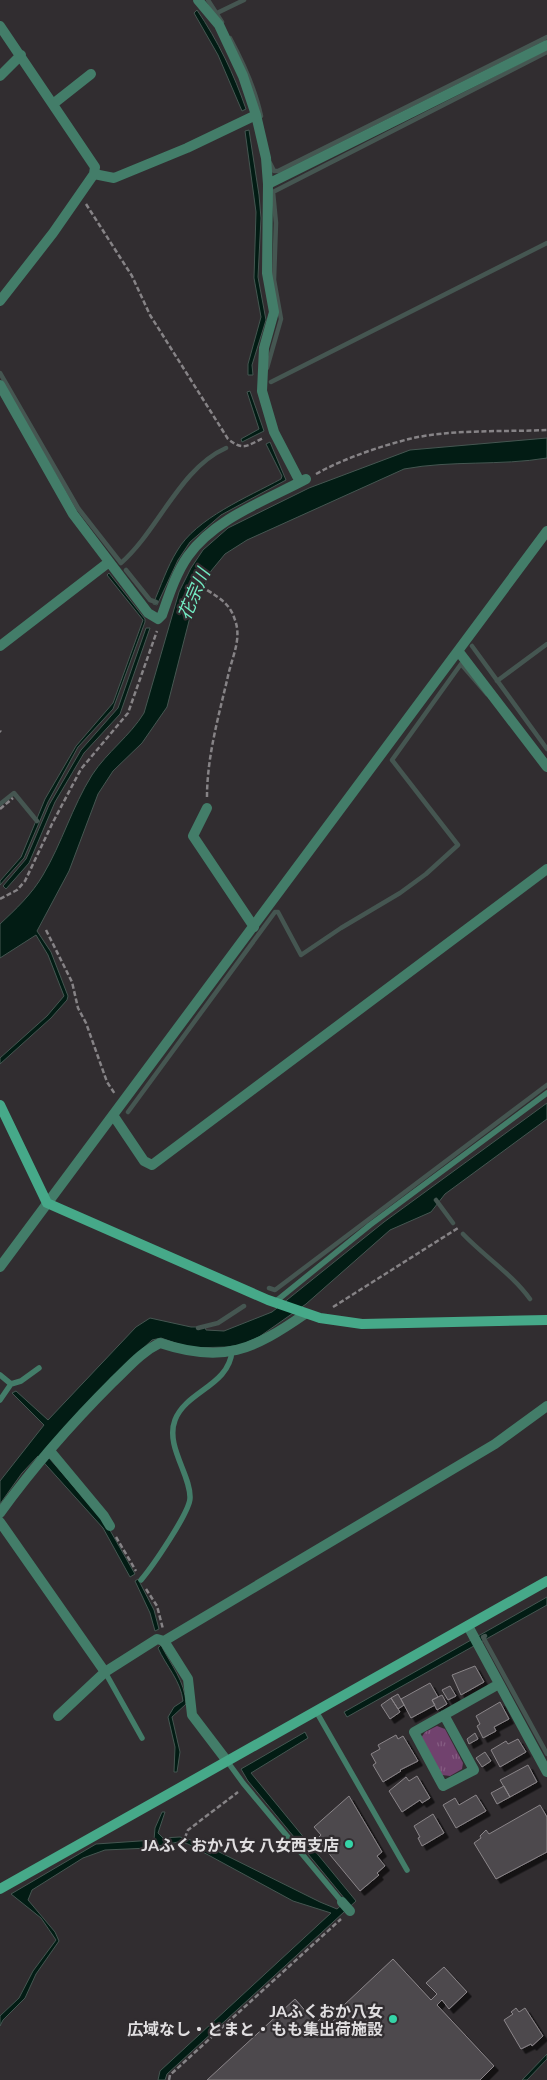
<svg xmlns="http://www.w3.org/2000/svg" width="547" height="2080" viewBox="0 0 547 2080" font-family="Lato,'Noto Sans JP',sans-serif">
	<defs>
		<pattern id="grass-tufts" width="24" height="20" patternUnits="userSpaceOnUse" patternTransform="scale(1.25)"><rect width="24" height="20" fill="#71426e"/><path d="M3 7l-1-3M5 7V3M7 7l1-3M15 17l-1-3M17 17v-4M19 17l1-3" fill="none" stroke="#855d82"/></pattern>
		<filter id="shadow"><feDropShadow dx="4.5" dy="4.5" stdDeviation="0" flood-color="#0009"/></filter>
	</defs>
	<rect width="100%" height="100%" fill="#312d30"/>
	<path fill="url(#grass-tufts)" d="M 437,1726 L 445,1729 L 463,1763 L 462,1769 L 450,1776 L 442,1775 L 421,1738 L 425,1732 Z"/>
	<path fill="#021c14" stroke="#455651" d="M 197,10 C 218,41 234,74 246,109 L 242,111 L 218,55 L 194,13 Z
		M 249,130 L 259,195 L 261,218 L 258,277 L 266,320 L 252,365 L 253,375 L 248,375 L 248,364 L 261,317 L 254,278 L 256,212 L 245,131 Z
		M 250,391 L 264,431 L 242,442 L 241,439 L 259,429 L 247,392 Z
		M 547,438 L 547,458 C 500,466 452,460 404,469 L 247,540 L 225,554 L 211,571 L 190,617 L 167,707 L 142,743 L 113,771 L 98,794 L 69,871 L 37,931 L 51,952 L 68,996 L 67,1000 L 51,1018 L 0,1064 L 0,1058 L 47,1016 L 64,996 L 48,955 L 36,935 L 0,958 L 0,924 C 16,909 32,894 43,875 C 62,843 72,807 92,775 C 107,752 130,736 144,713 L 179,592 L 191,568 L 203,550 L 228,528 L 309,488 L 410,450 Z
		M 270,442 L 286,480 L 221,515 L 190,542 L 178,560 L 157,605 L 153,604 C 161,586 167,567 177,551 C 196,518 248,497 281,479 L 282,476 L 266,444 Z
		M 109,573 L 145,619 L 145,622 L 113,709 L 78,747 L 48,802 L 24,858 L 0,885 L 0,881 L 21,857 L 45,799 L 76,746 L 113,703 L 143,620 L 107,575 Z
		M 146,628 L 150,628 L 120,714 L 84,753 L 55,802 L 29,863 L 6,889 L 3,886 L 26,859 L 49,805 L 81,750 L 118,708 Z
		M 547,1103 L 547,1119 L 445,1194 L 431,1212 L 390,1230 L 306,1304 L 259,1337 L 241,1345 L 227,1347 L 190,1348 L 161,1338 L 152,1340 L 107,1382 L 43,1451 L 107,1525 L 135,1574 L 130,1577 L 103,1528 L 38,1456 L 22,1473 L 0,1504 L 0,1481 L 44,1425 L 12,1393 L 16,1391 L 48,1420 L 136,1327 L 150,1318 L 191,1327 L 205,1327 L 206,1330 L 224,1331 L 272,1312 L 384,1222 Z
		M 138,1579 L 154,1610 L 159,1629 L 155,1631 L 150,1613 L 135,1581 Z
		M 547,1597 L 547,1605 L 347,1717 L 344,1712 Z
		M 161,1645 C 171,1665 185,1681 186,1704 L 172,1717 L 180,1752 L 177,1772 L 174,1772 L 175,1747 L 168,1717 L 174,1707 L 183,1701 C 181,1681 166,1666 158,1648 Z
		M 305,1732 L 308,1738 L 251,1773 L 356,1901 L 167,2074 L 165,2080 L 158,2080 L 160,2071 L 331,1913 L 293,1901 L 188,1844 L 178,1842 L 149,1848 L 105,1850 L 83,1858 L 32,1890 L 28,1900 L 55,1932 L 59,1941 L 36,1974 L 25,1998 L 3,2020 L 0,2026 L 0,2016 L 19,1998 L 33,1971 L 56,1940 L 41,1918 L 11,1894 L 96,1844 L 154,1840 L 155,1828 L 162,1812 L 165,1812 L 158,1833 L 163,1838 L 180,1837 L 201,1843 L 320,1902 L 337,1909 L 345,1902 L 345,1899 L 248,1781 L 241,1769 Z
		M 547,2054 L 547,2059 L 527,2080 L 522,2080 Z"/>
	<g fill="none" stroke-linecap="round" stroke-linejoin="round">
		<path stroke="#455651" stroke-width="4.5" d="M 208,0 L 222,22
			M 217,13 L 244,0
			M 230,38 C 244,64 255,88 261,116
			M 270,163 L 274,171 L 278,171 L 547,37
			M 267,368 L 281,319 L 274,280 L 276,223 L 273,192 L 547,52
			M 0,373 L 78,508 L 121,563 C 158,531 180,468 226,448
			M 271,382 L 547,243
			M 126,570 L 150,600 L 156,602
			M 472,646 L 547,749
			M 497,681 L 547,644
			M 0,804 L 14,793 L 37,821
			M 128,1112 L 275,912 L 278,912 L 301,955 L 341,928 L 400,893 L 426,874 L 458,845 L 392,760 L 461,664 L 487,694
			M 436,1200 L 453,1223
			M 463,1234 C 485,1257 512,1274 530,1299
			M 269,1288 L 275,1290 L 547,1085
			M 198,1328 L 218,1323 L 244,1306
			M 485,1636 L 483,1637 L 547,1754"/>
	</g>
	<path fill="#4e4a4d" stroke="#8a8589" filter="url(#shadow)" d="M 475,1666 L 484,1682 L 461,1695 L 452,1675 Z
		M 430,1683 L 438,1697 L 432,1700 L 435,1705 L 411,1718 L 401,1699 Z
		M 450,1686 L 456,1696 L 448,1700 L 442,1690 Z
		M 398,1694 L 404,1705 L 398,1709 L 391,1698 Z
		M 442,1695 L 447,1704 L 437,1710 L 432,1700 Z
		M 391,1698 L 400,1712 L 390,1719 L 381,1705 Z
		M 500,1702 L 509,1719 L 494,1727 L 496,1731 L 483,1738 L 477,1726 L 480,1724 L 476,1716 Z
		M 475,1733 L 478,1739 L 469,1744 L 467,1739 Z
		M 396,1735 L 398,1739 L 403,1736 L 418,1761 L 400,1770 L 401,1771 L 383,1782 L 373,1765 L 376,1763 L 371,1754 L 380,1749 L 378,1745 Z
		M 518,1739 L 526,1752 L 500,1767 L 491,1750 L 506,1741 L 508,1744 Z
		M 485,1752 L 491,1761 L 482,1767 L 476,1758 Z
		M 528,1765 L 537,1782 L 510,1797 L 500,1780 Z
		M 417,1776 L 430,1798 L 422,1803 L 420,1800 L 402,1812 L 389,1791 L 406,1777 L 409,1781 Z
		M 504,1786 L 510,1797 L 497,1804 L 491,1793 Z
		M 476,1795 L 486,1811 L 456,1828 L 443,1805 L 455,1798 L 459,1805 Z
		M 349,1796 L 382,1852 L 377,1856 L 385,1866 L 377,1873 L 379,1875 L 360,1891 L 321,1844 L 323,1843 L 318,1838 L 321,1835 L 314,1827 Z
		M 540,1805 L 547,1817 L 547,1852 L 496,1879 L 474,1843 L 481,1838 L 480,1836 L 486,1830 L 489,1834 Z
		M 433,1814 L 444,1833 L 422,1846 L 418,1838 L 420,1837 L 414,1826 Z
		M 393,1959 L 431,2000 L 437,1994 L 426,1983 L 444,1967 L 467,1992 L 449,2009 L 442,2000 L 437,2005 L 494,2066 L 480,2080 L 207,2080 L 295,1999 L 316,2023 L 324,2015 L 331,2023 L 348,2008 L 344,2005 Z
		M 516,2008 L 519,2012 L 525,2008 L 543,2036 L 532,2046 L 531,2044 L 521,2049 L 504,2020 L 513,2014 L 511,2012 Z"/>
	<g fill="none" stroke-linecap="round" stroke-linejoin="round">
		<path stroke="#868386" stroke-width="2.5" stroke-dasharray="5 2.5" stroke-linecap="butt" d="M 86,204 L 132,276 L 150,315 L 228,439 C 243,451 247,446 263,438
			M 316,474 C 345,458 378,447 409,439 C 450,429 505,432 547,430
			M 0,731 L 1,732
			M 207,797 C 207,756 219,715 228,676 C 232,657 242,639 235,620 C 230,604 221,599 207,590
			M 0,809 L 13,798
			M 0,899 L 17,890 L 25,881 L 52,824 L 81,769 L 128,713 L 157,631
			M 46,930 L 72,982 L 78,1008 L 86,1023 L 107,1082 L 115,1094
			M 333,1307 L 458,1228
			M 116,1537 L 136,1571
			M 146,1589 L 157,1606 L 163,1629
			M 182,1845 L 188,1830 L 238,1792
			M 169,2080 L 170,2075 L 341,1919"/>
		<path stroke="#437d69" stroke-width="5.5" d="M 275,1302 L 370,1225 L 547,1093
			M 0,1375 L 11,1384 L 0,1400
			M 11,1384 L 21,1381 L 39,1368
			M 141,1580 C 152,1567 190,1512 190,1498 C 191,1475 165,1446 175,1420 C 186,1391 229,1386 232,1351
			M 105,1672 L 142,1738
			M 316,1711 L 407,1870
			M 227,1761 L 243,1783 L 342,1902"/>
		<path stroke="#437d69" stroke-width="10" d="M 198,0 L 219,25 L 243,76 L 256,115 L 266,158 L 268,184 L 267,273 L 274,312 L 264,348 L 262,391 L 274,432 L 300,482
			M 0,26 L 95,167 L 94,174 L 53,233 L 0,301
			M 0,76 L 21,55
			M 53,104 L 91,74
			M 94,174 L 114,178 L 187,148 L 256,115
			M 268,184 L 547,45
			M 0,385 L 73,514 L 148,613 L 158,619 L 162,615 C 169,595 176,573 188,556 C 215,518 267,500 306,479
			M 0,646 L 109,562
			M 459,652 L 547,767
			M 207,808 L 193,836 L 254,927
			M 113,1115 L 144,1161 L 152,1165 L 547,869
			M 0,1267 L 547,531
			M 50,1451 L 104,1516 L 110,1526
			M 0,1513 C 34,1466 72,1423 113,1382 C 128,1368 141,1352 160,1343 C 223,1364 253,1350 305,1314
			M 0,1522 L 105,1672 L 157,1639 L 164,1641 L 495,1444 L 547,1406
			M 468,1626 L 547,1772
			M 164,1641 L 188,1679 L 192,1715 L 227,1761
			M 444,1715 L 474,1770 L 443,1786 L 414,1732 L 499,1684
			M 58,1716 L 105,1672
			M 342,1902 L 350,1911"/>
		<path stroke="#46a989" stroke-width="10" d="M 0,1105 L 47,1203 L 268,1300 L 320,1318 L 362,1324 L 547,1320
			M 0,1889 L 547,1581"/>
	</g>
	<g fill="#35d4a7" stroke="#312d30" stroke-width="2">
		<circle cx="349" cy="1844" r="5"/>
		<circle cx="393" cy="2019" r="5"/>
	</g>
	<g text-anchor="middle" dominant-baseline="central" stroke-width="4.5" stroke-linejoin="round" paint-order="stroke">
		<g font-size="16" font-weight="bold" fill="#e0dee0" stroke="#312d30" text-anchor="end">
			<text x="339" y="1844">JAふくおか八女 八女西支店</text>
			<text x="383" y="2010">JAふくおか八女<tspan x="383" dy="18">広域なし・とまと・もも集出荷施設</tspan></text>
		</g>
		<g font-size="18" font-style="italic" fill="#72eac2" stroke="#312d30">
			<text transform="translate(193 594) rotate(-67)">花宗川</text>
		</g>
	</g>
</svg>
